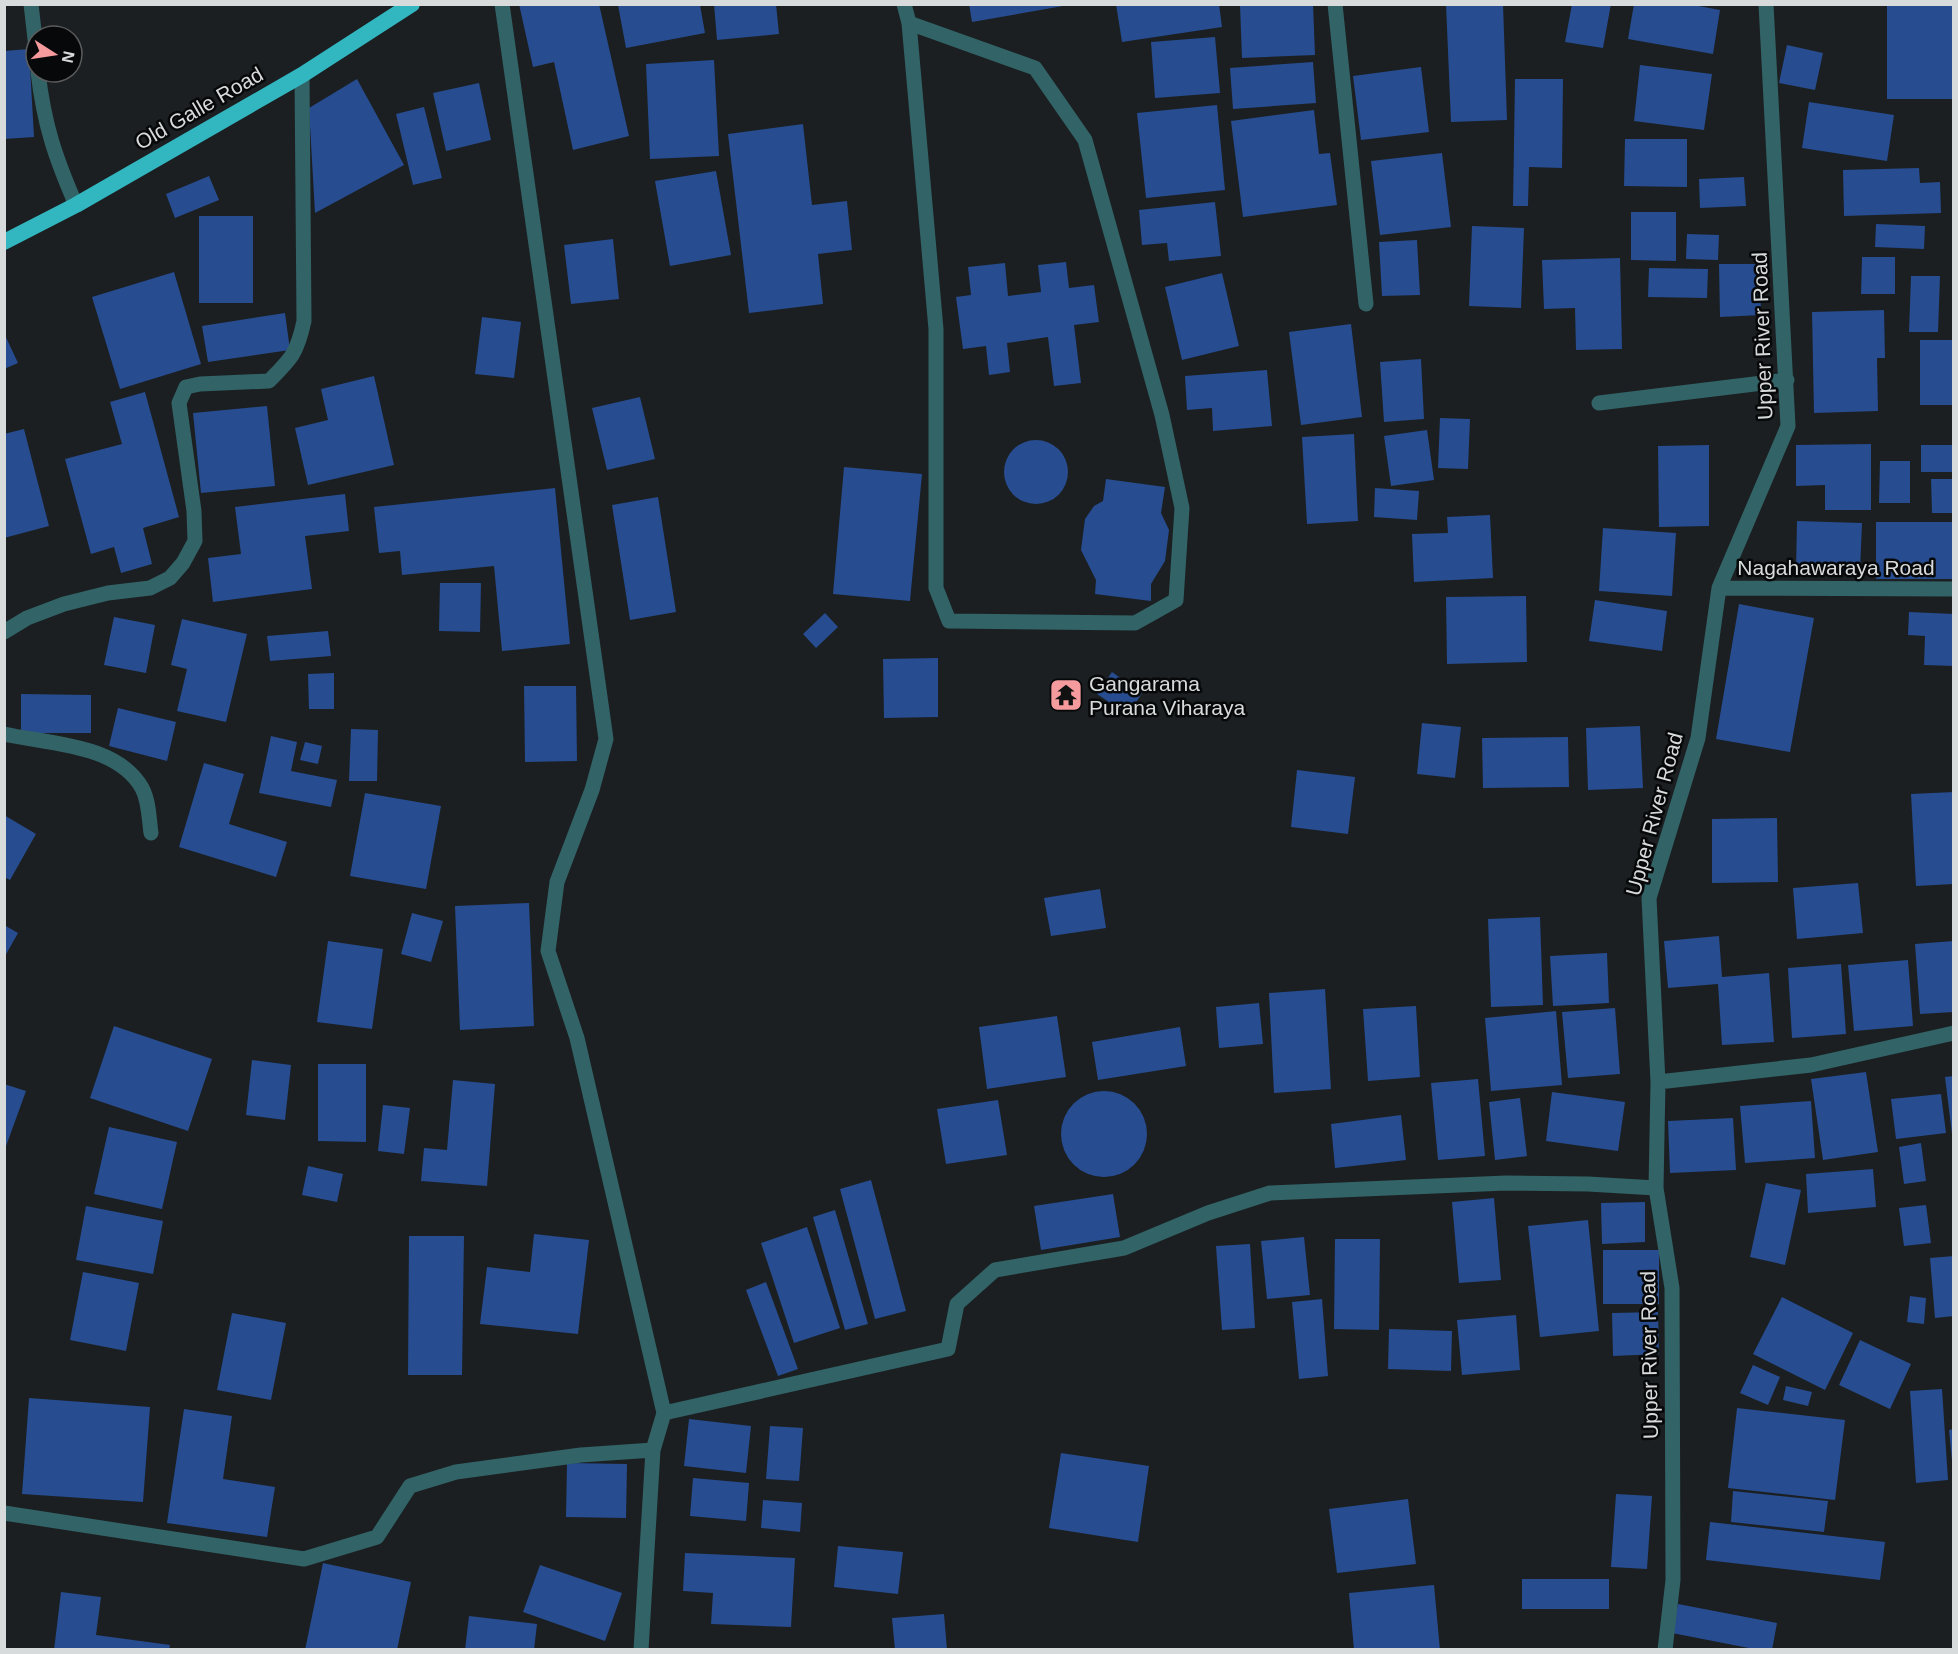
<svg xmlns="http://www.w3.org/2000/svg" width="1958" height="1654" viewBox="0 0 1958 1654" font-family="Arial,sans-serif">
	<rect width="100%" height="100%" fill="#1b1f21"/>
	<path fill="#274c8f" d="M 519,4 L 599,4 L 629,136 L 573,150 L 554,62 L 533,67 Z
		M 714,4 L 776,4 L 779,34 L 717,40 Z
		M 969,4 L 1063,4 L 1063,6 L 972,22 Z
		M 1116,4 L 1219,4 L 1222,27 L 1122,42 Z
		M 1313,4 L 1315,55 L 1242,58 L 1240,6 Z
		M 1446,4 L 1503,4 L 1507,120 L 1451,122 Z
		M 1572,4 L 1611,4 L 1603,48 L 1565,42 Z
		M 1634,4 L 1688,4 L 1720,10 L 1713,54 L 1628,39 Z
		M 1887,4 L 1954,4 L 1954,99 L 1887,99 Z
		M 618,5 L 700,5 L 705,33 L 626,48 Z
		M 1215,37 L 1220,93 L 1155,98 L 1151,42 Z
		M 1787,45 L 1823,53 L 1815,90 L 1779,83 Z
		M 29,49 L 34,137 L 4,139 L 4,51 Z
		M 714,60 L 719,156 L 650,159 L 646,64 Z
		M 1313,62 L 1316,103 L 1233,109 L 1230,68 Z
		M 1640,65 L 1712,74 L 1704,130 L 1634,121 Z
		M 1421,67 L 1429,132 L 1361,140 L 1353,76 Z
		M 357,79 L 404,165 L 315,213 L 309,108 Z
		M 1515,79 L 1563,79 L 1562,168 L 1529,167 L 1528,206 L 1513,206 Z
		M 479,83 L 491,140 L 446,151 L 433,93 Z
		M 1809,102 L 1894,115 L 1887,161 L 1802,148 Z
		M 1217,105 L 1225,190 L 1146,198 L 1137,113 Z
		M 424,107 L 442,178 L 413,185 L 396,114 Z
		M 1314,110 L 1319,154 L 1330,153 L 1337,205 L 1243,217 L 1231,121 Z
		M 803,124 L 812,205 L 847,201 L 852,250 L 818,254 L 823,304 L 749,313 L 728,134 Z
		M 1625,139 L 1687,139 L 1687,187 L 1624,186 Z
		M 1442,153 L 1451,227 L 1380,235 L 1371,161 Z
		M 1919,168 L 1920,183 L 1940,182 L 1941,213 L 1844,216 L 1843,170 Z
		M 716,171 L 731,255 L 670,266 L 655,181 Z
		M 209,176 L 219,200 L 175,218 L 166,194 Z
		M 1744,177 L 1746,206 L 1700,208 L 1699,179 Z
		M 1215,202 L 1221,256 L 1169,261 L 1167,243 L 1142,245 L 1139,210 Z
		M 1631,212 L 1676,212 L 1676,261 L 1631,260 Z
		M 199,216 L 253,216 L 253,303 L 199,303 Z
		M 1876,224 L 1925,226 L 1924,249 L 1875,247 Z
		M 1472,226 L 1524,228 L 1521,308 L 1469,306 Z
		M 1687,234 L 1719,235 L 1718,260 L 1686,259 Z
		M 613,239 L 619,299 L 571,304 L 564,245 Z
		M 1417,240 L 1420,295 L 1382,296 L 1379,242 Z
		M 1862,257 L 1895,257 L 1895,294 L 1861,294 Z
		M 1620,258 L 1622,349 L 1576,350 L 1575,308 L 1544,309 L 1542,260 Z
		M 1066,262 L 1069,288 L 1094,285 L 1099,322 L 1074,325 L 1081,383 L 1054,386 L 1048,337 L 1007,343 L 1010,372 L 989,375 L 986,346 L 963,349 L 956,297 L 971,295 L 968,267 L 1005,263 L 1008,296 L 1041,292 L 1038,265 Z
		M 1719,264 L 1760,264 L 1761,315 L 1720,317 Z
		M 1649,268 L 1708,269 L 1707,298 L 1648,297 Z
		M 174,272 L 201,364 L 120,389 L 92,297 Z
		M 1222,273 L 1239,346 L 1182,360 L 1165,287 Z
		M 1911,276 L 1940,276 L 1938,332 L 1909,332 Z
		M 1884,310 L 1885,358 L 1877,358 L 1878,411 L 1814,413 L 1812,312 Z
		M 285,313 L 290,350 L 208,362 L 202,326 Z
		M 482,317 L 521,322 L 514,378 L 475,374 Z
		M 1351,324 L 1362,417 L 1301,425 L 1289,332 Z
		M 4,333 L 18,363 L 4,369 Z
		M 1920,340 L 1954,340 L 1954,405 L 1920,405 Z
		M 1421,359 L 1424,419 L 1384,422 L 1380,362 Z
		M 1267,370 L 1272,426 L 1213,431 L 1212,408 L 1187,410 L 1185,376 Z
		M 374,376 L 394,465 L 308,485 L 295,428 L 328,420 L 321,389 Z
		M 145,392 L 179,517 L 143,528 L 152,564 L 121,573 L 114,547 L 91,554 L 65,459 L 122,444 L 110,402 Z
		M 640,397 L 655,459 L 607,470 L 592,408 Z
		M 267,406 L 275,486 L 201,493 L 193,413 Z
		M 1440,418 L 1470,419 L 1468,469 L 1438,468 Z
		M 24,429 L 49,526 L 4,538 L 4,434 Z
		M 1427,430 L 1434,480 L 1391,486 L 1384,436 Z
		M 1354,434 L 1358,521 L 1307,524 L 1302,437 Z
		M1004 472a32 32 0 1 1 64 0a32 32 0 1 1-64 0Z
		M 1871,444 L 1871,510 L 1825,510 L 1825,485 L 1796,486 L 1796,445 Z
		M 1709,445 L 1709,526 L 1659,527 L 1658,446 Z
		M 1921,445 L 1954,445 L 1954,472 L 1921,472 Z
		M 1880,461 L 1910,461 L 1910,503 L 1879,503 Z
		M 844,467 L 922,474 L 910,601 L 833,594 Z
		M 1106,479 L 1165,487 L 1161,513 L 1169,530 L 1165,561 L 1151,584 L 1151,601 L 1095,594 L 1096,580 L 1081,550 L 1085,519 L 1094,506 L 1103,501 Z
		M 1931,479 L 1954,479 L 1954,513 L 1932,513 Z
		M 555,488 L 570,644 L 502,651 L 494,566 L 402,575 L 400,551 L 379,553 L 374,507 Z
		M 1375,488 L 1419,491 L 1417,520 L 1374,517 Z
		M 345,494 L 349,531 L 305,536 L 312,589 L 213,602 L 208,558 L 241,554 L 235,507 Z
		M 658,497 L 676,612 L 630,620 L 612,505 Z
		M 1490,515 L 1493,578 L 1414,582 L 1412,534 L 1448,533 L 1447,517 Z
		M 1797,521 L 1862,523 L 1860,571 L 1796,570 Z
		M 1876,522 L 1954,522 L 1954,579 L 1876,579 Z
		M 1603,528 L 1676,533 L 1672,596 L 1599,591 Z
		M 440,583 L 481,583 L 480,632 L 439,631 Z
		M 1526,596 L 1527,662 L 1447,664 L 1446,597 Z
		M 1595,600 L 1667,611 L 1662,651 L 1589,641 Z
		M 1739,604 L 1814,618 L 1790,752 L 1716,739 Z
		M 1909,612 L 1954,614 L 1954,666 L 1924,665 L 1925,636 L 1908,635 Z
		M 825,613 L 838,627 L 816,648 L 803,634 Z
		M 114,617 L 155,625 L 146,673 L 104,665 Z
		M 182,619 L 247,634 L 226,722 L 177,711 L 187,669 L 171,665 Z
		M 328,631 L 331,656 L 270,661 L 267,636 Z
		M 938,658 L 938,717 L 884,718 L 883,659 Z
		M 1112,672 L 1142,693 L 1128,715 L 1097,694 Z
		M 334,673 L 334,709 L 309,709 L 308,674 Z
		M 524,686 L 576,686 L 577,761 L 525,762 Z
		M 21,694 L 91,695 L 91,733 L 21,733 Z
		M 118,708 L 176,722 L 167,761 L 109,746 Z
		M 1422,723 L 1461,727 L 1455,778 L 1417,774 Z
		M 1640,726 L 1643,788 L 1588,790 L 1586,728 Z
		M 351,729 L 378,730 L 377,781 L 349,781 Z
		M 271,736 L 297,742 L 291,771 L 337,780 L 331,807 L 259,793 Z
		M 1568,737 L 1569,787 L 1483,788 L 1482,738 Z
		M 305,742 L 322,746 L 318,764 L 300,760 Z
		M 204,763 L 244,774 L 229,824 L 287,842 L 276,877 L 179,847 Z
		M 1297,770 L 1355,777 L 1348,834 L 1291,827 Z
		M 1954,792 L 1954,884 L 1916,886 L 1911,794 Z
		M 365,793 L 441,806 L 426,889 L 350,876 Z
		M 4,815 L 36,834 L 10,880 L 4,877 Z
		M 1777,818 L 1778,882 L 1712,883 L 1712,819 Z
		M 1858,883 L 1863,933 L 1797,939 L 1793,888 Z
		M 1100,889 L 1106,928 L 1051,936 L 1044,898 Z
		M 529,903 L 534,1026 L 460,1030 L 455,906 Z
		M 412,913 L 443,921 L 431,962 L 401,954 Z
		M 1540,917 L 1543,1005 L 1491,1007 L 1488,919 Z
		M 4,925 L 18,933 L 4,958 Z
		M 1719,936 L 1722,977 L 1769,973 L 1774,1042 L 1722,1045 L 1718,984 L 1668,988 L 1664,941 Z
		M 328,941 L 383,949 L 372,1029 L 317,1022 Z
		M 1954,941 L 1954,1012 L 1920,1014 L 1915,944 Z
		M 1607,953 L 1609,1003 L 1553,1006 L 1550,956 Z
		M 1908,960 L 1913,1026 L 1854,1031 L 1848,965 Z
		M 1841,964 L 1846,1034 L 1792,1038 L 1788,968 Z
		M 1325,989 L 1331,1089 L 1274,1093 L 1269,993 Z
		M 1259,1003 L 1263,1044 L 1219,1048 L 1216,1007 Z
		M 1416,1006 L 1420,1077 L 1368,1081 L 1363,1009 Z
		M 1615,1008 L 1620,1074 L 1568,1078 L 1562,1012 Z
		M 1556,1011 L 1562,1085 L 1491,1091 L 1485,1018 Z
		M 1057,1016 L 1066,1077 L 987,1089 L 979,1027 Z
		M 114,1026 L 212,1059 L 188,1131 L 90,1098 Z
		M 1180,1027 L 1186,1066 L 1098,1080 L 1092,1042 Z
		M 252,1060 L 291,1065 L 285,1120 L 246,1115 Z
		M 318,1064 L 366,1064 L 366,1142 L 318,1141 Z
		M 1866,1072 L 1878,1152 L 1823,1160 L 1811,1079 Z
		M 1954,1076 L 1954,1134 L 1952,1134 L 1945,1077 Z
		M 1478,1079 L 1485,1156 L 1438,1160 L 1431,1083 Z
		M 453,1080 L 495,1084 L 487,1186 L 421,1181 L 424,1148 L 447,1150 Z
		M 4,1084 L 26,1091 L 5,1149 L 4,1149 Z
		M1061 1134a43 43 0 1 1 86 0a43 43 0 1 1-86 0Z
		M 1552,1092 L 1625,1102 L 1618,1151 L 1546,1141 Z
		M 1941,1094 L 1946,1133 L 1896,1139 L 1891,1099 Z
		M 1520,1098 L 1527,1156 L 1495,1160 L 1489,1102 Z
		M 998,1100 L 1007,1155 L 946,1164 L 937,1109 Z
		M 1811,1101 L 1815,1158 L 1745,1163 L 1740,1106 Z
		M 383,1105 L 410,1108 L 404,1154 L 378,1151 Z
		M 1401,1115 L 1406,1160 L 1335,1168 L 1331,1124 Z
		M 1733,1118 L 1736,1170 L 1670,1173 L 1668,1121 Z
		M 109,1127 L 177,1142 L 162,1209 L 94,1194 Z
		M 1921,1143 L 1926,1181 L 1904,1184 L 1899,1147 Z
		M 308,1166 L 343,1174 L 337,1202 L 302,1195 Z
		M 1873,1169 L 1876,1207 L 1808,1213 L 1806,1174 Z
		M 871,1180 L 906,1311 L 875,1319 L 840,1189 Z
		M 1766,1183 L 1801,1190 L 1785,1265 L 1750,1257 Z
		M 1113,1194 L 1120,1237 L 1041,1250 L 1034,1206 Z
		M 1494,1198 L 1501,1280 L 1459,1283 L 1452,1202 Z
		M 1645,1202 L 1645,1242 L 1602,1244 L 1601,1203 Z
		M 1926,1205 L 1931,1243 L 1904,1246 L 1899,1208 Z
		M 86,1206 L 163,1221 L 153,1274 L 76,1260 Z
		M 835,1210 L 868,1324 L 845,1330 L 813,1217 Z
		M 1588,1220 L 1599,1331 L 1540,1337 L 1528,1226 Z
		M 807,1227 L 840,1328 L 794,1343 L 761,1243 Z
		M 534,1234 L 589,1240 L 578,1334 L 480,1324 L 487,1267 L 530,1272 Z
		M 409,1236 L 464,1236 L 462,1375 L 408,1375 Z
		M 1304,1237 L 1310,1295 L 1267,1299 L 1261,1241 Z
		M 1335,1239 L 1380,1239 L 1379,1330 L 1334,1329 Z
		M 1250,1244 L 1255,1328 L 1222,1330 L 1216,1246 Z
		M 1603,1250 L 1659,1250 L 1659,1304 L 1603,1304 Z
		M 1954,1256 L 1954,1316 L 1935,1318 L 1930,1258 Z
		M 83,1272 L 139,1283 L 126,1351 L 70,1340 Z
		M 766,1282 L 798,1369 L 778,1376 L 746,1290 Z
		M 1910,1296 L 1926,1298 L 1924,1324 L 1907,1322 Z
		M 1782,1297 L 1853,1333 L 1825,1390 L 1753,1354 Z
		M 1322,1299 L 1328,1376 L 1299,1379 L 1292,1302 Z
		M 1658,1312 L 1659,1354 L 1613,1356 L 1612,1313 Z
		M 232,1313 L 286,1323 L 271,1400 L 217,1390 Z
		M 1516,1315 L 1520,1370 L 1462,1375 L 1457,1320 Z
		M 1389,1329 L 1452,1331 L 1451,1371 L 1388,1369 Z
		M 1860,1340 L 1911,1364 L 1890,1409 L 1839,1385 Z
		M 1753,1365 L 1780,1377 L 1768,1405 L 1740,1393 Z
		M 1786,1386 L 1812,1392 L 1808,1406 L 1783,1400 Z
		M 1942,1389 L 1948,1480 L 1916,1483 L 1910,1391 Z
		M 29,1398 L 150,1407 L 143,1502 L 22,1494 Z
		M 1737,1408 L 1845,1420 L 1835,1500 L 1728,1488 Z
		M 184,1409 L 232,1416 L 223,1479 L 275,1487 L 267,1537 L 167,1523 Z
		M 689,1419 L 751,1426 L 746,1473 L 684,1466 Z
		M 770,1426 L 803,1428 L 799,1481 L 766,1479 Z
		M 1954,1429 L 1954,1461 L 1952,1461 L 1949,1430 Z
		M 1061,1453 L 1149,1466 L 1138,1542 L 1049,1528 Z
		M 567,1463 L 627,1464 L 626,1518 L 566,1517 Z
		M 693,1478 L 749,1483 L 746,1521 L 690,1516 Z
		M 1733,1491 L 1828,1501 L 1824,1532 L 1731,1522 Z
		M 1616,1494 L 1652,1496 L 1647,1569 L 1611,1567 Z
		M 1408,1499 L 1416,1564 L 1337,1573 L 1329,1509 Z
		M 763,1500 L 802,1503 L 800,1532 L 761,1528 Z
		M 1710,1522 L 1885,1542 L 1880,1580 L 1706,1560 Z
		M 838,1546 L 903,1552 L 898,1594 L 834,1587 Z
		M 685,1553 L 795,1558 L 791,1627 L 711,1624 L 713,1593 L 683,1591 Z
		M 323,1563 L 411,1582 L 397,1650 L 305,1650 Z
		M 540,1565 L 622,1593 L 605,1641 L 523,1612 Z
		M 1522,1579 L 1609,1579 L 1609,1609 L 1522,1609 Z
		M 1434,1585 L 1440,1650 L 1354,1650 L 1349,1593 Z
		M 61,1592 L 101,1597 L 96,1635 L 170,1645 L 169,1650 L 54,1650 Z
		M 1678,1604 L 1777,1623 L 1772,1650 L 1759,1650 L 1672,1633 Z
		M 944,1614 L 947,1650 L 895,1650 L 892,1618 Z
		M 469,1616 L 537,1624 L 534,1650 L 465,1650 Z"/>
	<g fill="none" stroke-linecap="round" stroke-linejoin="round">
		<path stroke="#326367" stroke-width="15" d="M 31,4 L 36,48
			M 502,4 L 606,739 L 592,790 L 557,882 L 548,951 L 577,1038 L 664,1413 L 653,1450 L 641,1650
			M 904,4 L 909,23 L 936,329 L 936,588 L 949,621 L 1135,623 L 1176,600 L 1182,508 L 1162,415 L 1085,140 L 1035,68 L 909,23
			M 1335,4 L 1366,304
			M 38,72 C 44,124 55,157 76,205
			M 1599,403 L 1787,380
			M 1719,588 L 1954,589
			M 4,632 L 27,618 L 64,604 L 108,593 L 150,588 L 170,578 L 183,563 L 195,541 L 194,511 L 179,403 L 186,387 L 200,384 L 269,381 C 292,358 297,353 304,321 L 302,75
			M 4,734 C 49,744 117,744 142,788 C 149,801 149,819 151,833
			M 1658,1082 L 1811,1065 L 1954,1033
			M 664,1413 L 948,1349 L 957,1304 L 995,1270 L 1124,1248 L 1208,1213 L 1270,1193 L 1506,1183 L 1588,1184 L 1656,1188
			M 4,1513 L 304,1559 L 377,1537 L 410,1486 L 456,1472 L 581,1455 L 653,1450
			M 1665,1650 L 1673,1580 L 1672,1288 L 1656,1188 L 1658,1082 L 1649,898 L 1698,738 L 1719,588 L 1788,426 L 1766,4"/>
		<path stroke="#32b6c0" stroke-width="16" d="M 4,242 L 76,205 L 302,75 L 412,4"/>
	</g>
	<defs>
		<g id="temple-square" transform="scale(1.725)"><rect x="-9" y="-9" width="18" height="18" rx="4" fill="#f59b9e" stroke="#070809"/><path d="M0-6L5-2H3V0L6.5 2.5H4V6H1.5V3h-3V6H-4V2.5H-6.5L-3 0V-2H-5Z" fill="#111"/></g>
	</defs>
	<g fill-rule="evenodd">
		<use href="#temple-square" x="1066" y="695"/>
	</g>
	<g text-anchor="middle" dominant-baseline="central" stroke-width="5" stroke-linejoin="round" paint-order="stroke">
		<g font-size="21" fill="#d8dbdc" stroke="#070809">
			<text transform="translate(199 108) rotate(-30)">Old Galle Road</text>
			<text transform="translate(1762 336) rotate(-92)">Upper River Road</text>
			<text x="1836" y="567">Nagahawaraya Road</text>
			<text transform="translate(1654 814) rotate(-75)">Upper River Road</text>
			<text transform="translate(1649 1355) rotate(-91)">Upper River Road</text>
		</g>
		<g font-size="21" fill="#d8dbdc" stroke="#070809" text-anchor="start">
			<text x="1089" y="683">Gangarama<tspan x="1089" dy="24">Purana Viharaya</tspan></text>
		</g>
	</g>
	<rect width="1958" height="1654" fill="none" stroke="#d8dbdc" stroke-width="12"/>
	<g transform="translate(54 54) rotate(102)"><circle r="28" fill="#070809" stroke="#5b5c5d" stroke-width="1.5"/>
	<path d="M0-4.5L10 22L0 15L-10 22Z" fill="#f59b9e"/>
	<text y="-9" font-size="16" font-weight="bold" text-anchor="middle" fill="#d8dbdc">N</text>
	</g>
</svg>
